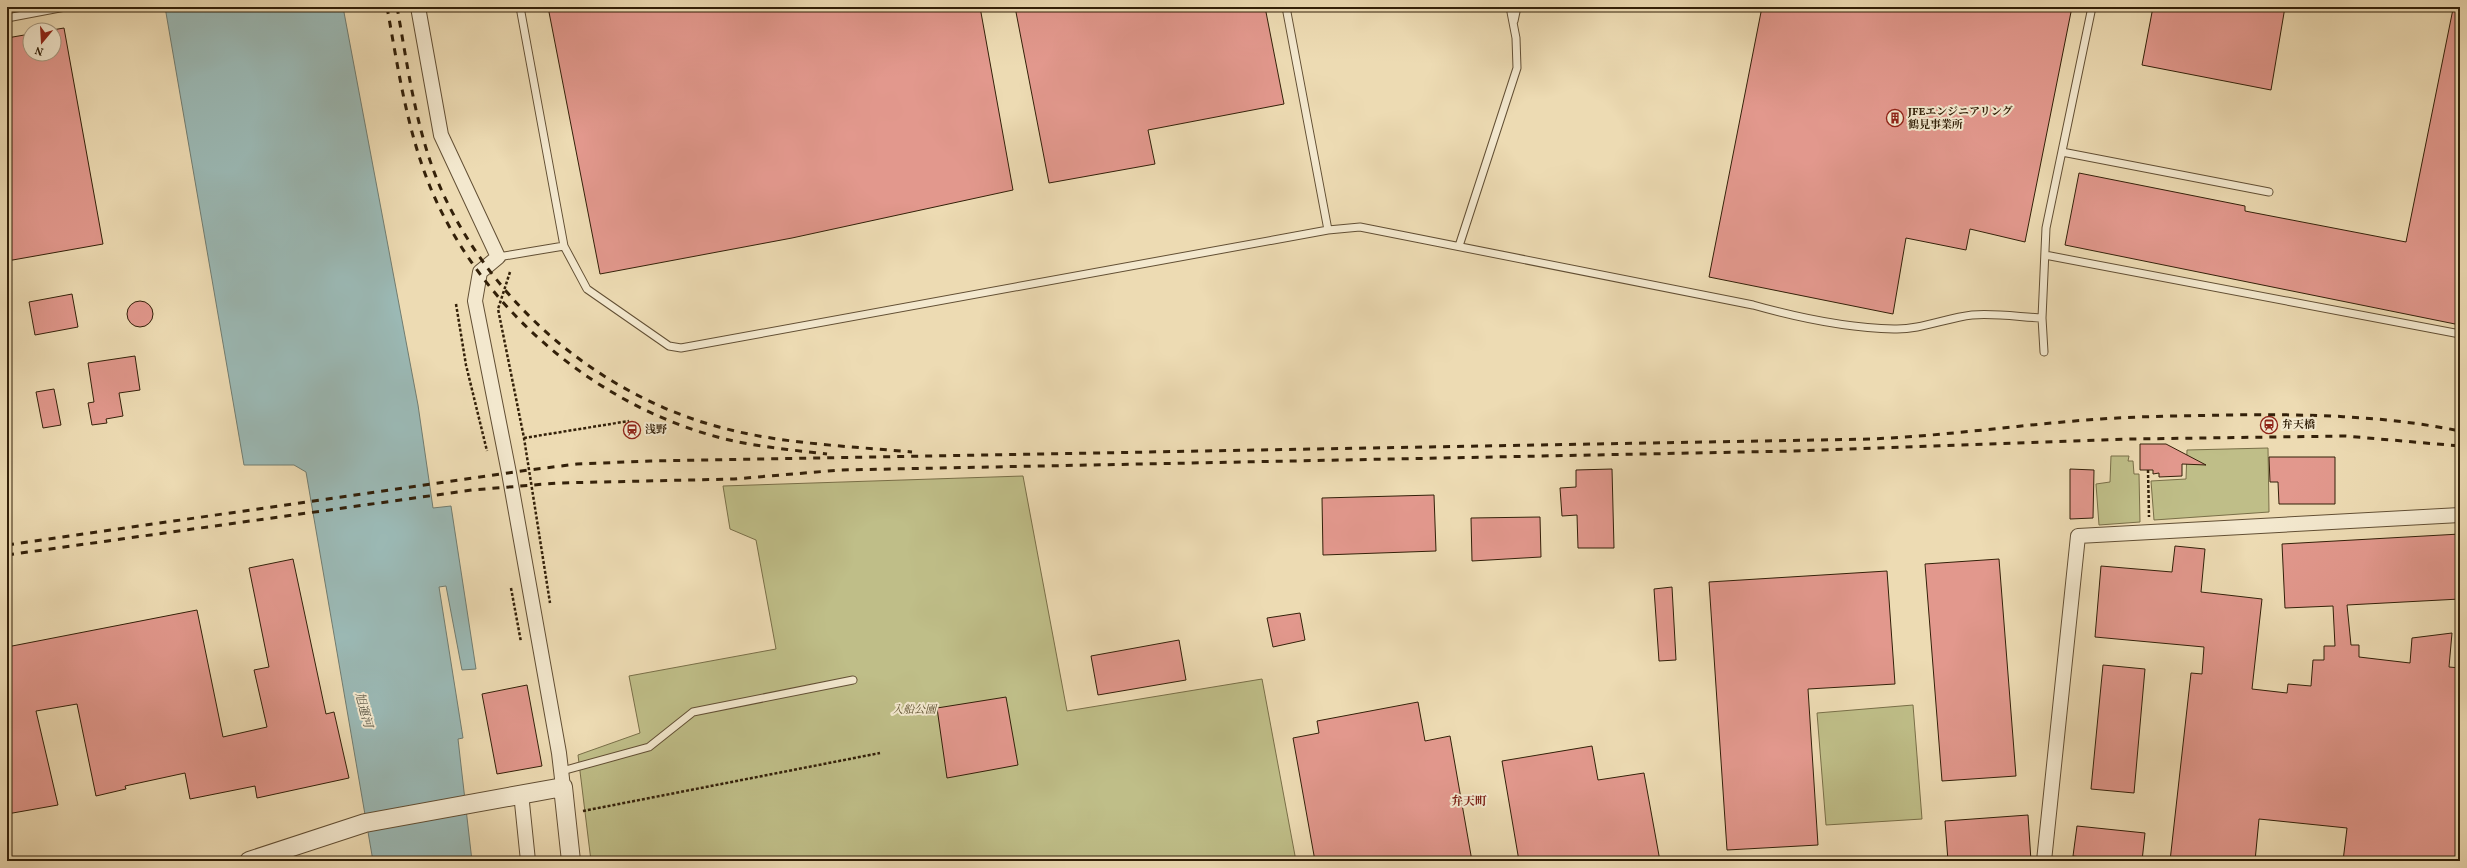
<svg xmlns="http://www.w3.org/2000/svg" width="2467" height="868" viewBox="0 0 2467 868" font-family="Vollkorn,'Noto Serif JP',serif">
	<rect width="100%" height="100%" fill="#eddbb3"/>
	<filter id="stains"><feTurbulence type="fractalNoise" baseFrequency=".005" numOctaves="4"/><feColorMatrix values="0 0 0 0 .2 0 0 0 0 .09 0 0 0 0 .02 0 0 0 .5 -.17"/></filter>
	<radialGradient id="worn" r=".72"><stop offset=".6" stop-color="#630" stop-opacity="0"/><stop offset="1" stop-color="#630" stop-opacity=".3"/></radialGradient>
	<path fill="#bfbe88" stroke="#796f48" d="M 2268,448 L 2269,512 L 2154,520 L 2151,481 L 2186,479 L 2187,450 Z
		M 2111,456 L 2129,456 L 2128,461 L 2133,461 L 2134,474 L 2139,474 L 2140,522 L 2099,525 L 2096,484 L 2110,482 Z
		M 1023,476 L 1067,711 L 1262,679 L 1296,861 L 591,861 L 578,755 L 640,733 L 629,676 L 776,649 L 756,540 L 730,529 L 723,486 Z
		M 1913,705 L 1922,819 L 1826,825 L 1817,713 Z"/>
	<path fill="#9bb9b5" stroke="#717c70" d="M 165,7 L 343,7 L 418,405 L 433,508 L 451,506 L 476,669 L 462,670 L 446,586 L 439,587 L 463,738 L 458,739 L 472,861 L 373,861 L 306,472 L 294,465 L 244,465 Z"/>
	<path fill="#e2988d" stroke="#332009" d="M 548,7 L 980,7 L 1013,190 L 792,238 L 600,274 Z
		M 1015,7 L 1265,7 L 1284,104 L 1148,130 L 1155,164 L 1049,183 Z
		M 1762,7 L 2072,7 L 2025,242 L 1970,229 L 1966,250 L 1906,238 L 1893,314 L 1709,277 Z
		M 2153,7 L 2285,7 L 2271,90 L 2142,65 Z
		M 2453,9 L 2460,9 L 2460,325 L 2065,245 L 2079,173 L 2245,206 L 2245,211 L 2406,242 Z
		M 64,28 L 103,244 L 7,261 L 7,38 L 30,34 L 30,54 L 54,54 L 54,30 L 52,30 Z
		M 72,294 L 78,327 L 35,335 L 29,302 Z
		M127 314a13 13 0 1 1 26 0a13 13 0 1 1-26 0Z
		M 135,356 L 140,390 L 119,393 L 123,416 L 106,419 L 107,423 L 92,425 L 88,403 L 94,402 L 88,363 Z
		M 54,389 L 61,425 L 43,428 L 36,392 Z
		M 2140,444 L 2166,444 L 2206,465 L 2182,464 L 2182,476 L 2159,477 L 2159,473 L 2153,474 L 2153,470 L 2140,470 Z
		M 2269,457 L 2335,457 L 2335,504 L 2279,504 L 2278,482 L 2270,482 Z
		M 1612,469 L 1614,548 L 1578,548 L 1577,515 L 1562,516 L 1560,488 L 1576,487 L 1576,470 Z
		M 2070,469 L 2094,470 L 2093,518 L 2070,519 Z
		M 1434,495 L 1436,551 L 1323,555 L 1322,498 Z
		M 1540,517 L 1541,557 L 1472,561 L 1471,518 Z
		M 2460,534 L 2460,599 L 2347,605 L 2351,645 L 2359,645 L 2359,657 L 2410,663 L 2412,638 L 2452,633 L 2449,667 L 2460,668 L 2459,861 L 2343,861 L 2347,828 L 2259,819 L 2255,861 L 2170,861 L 2191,673 L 2202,674 L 2204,647 L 2095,637 L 2101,566 L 2172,572 L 2175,546 L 2205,549 L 2201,592 L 2262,599 L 2252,689 L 2287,693 L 2288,684 L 2311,686 L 2313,660 L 2324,660 L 2324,646 L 2335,646 L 2333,606 L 2285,608 L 2282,544 Z
		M 293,559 L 326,714 L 334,712 L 349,778 L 257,798 L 255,786 L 190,799 L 185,773 L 125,786 L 126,789 L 96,796 L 77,704 L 36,711 L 58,805 L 7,814 L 7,647 L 197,610 L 223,737 L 267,727 L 254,670 L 269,667 L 249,568 Z
		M 1999,559 L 2016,776 L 1942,781 L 1925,564 Z
		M 1887,571 L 1895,684 L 1808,689 L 1818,845 L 1727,850 L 1709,582 Z
		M 1672,587 L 1676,660 L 1659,661 L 1654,589 Z
		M 1300,613 L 1305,640 L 1273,647 L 1267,618 Z
		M 1179,640 L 1186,680 L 1098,695 L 1091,656 Z
		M 2103,665 L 2145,669 L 2134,793 L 2091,789 Z
		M 527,685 L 542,766 L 497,774 L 482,694 Z
		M 1006,697 L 1018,765 L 947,778 L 937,708 Z
		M 1418,702 L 1425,741 L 1450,736 L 1472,861 L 1315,861 L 1293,738 L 1319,733 L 1317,721 Z
		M 1592,746 L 1598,780 L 1644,773 L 1660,861 L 1519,861 L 1502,761 Z
		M 2028,815 L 2031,861 L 1948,861 L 1945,821 Z
		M 2077,826 L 2145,833 L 2142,861 L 2115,861 L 2073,856 Z"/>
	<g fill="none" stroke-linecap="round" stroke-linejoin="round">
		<g stroke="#624f34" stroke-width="9">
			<path id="service" d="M 520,7 L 564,246
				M 1286,7 L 1328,230
				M 7,18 L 65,7
				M 1514,21 L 1517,7
				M 2062,152 L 2269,192
				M 1459,246 L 1517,68 L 1516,38 L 1510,7
				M 2045,255 L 2460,334
				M 498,257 L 564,246 L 587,289 L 669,346 L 681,348 L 1328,230 L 1360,227 L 1753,305 C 1799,318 1847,328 1894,329 C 1920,330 1946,318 1972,315 C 1995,313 2020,317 2042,318
				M 2044,352 L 2042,318 L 2046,228 L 2092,7
				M 562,771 L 649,747 L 693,712 L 853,680"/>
		</g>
		<g stroke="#624f34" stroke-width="16">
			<path id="minor" d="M 418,7 L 441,135 L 498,257 L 480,272 L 475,301 L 509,473 L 559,753 L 563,787
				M 521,793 L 528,861
				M 2044,861 L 2078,536 L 2460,515"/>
		</g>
		<g stroke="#624f34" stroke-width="20">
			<path id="tertiary" d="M 249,861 L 365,823 L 563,787 L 571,861"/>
		</g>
		<path stroke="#332009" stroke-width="2.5" stroke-dasharray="3 2" stroke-linecap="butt" d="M 510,272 L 498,309 L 524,438 L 550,603
			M 456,304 L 466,365 L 487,451
			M 524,438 L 629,421
			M 2148,470 L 2149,517
			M 511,588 L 521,642
			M 583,811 L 880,753"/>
		<use href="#service" stroke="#f3e8ce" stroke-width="7"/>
		<use href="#minor" stroke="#f3e8ce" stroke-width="14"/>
		<use href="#tertiary" stroke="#f3e8ce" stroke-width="18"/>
		<path stroke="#332009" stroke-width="3" stroke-dasharray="7 7" stroke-linecap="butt" d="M 387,7 C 398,68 407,131 431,189 C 482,310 597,407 725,439 C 758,447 793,450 827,454
			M 397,7 C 408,68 416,132 441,189 C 492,303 597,394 719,427 C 781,444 848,446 912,452
			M 7,545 L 529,470 L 577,464 L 650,461 L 1870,439 C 1947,436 2024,424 2101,419 C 2143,416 2184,416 2225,415 C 2305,414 2381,415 2460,431
			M 7,555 L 472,490 L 558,483 L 734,479 L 840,470 L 1793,451 L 2132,439 L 2345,436 L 2460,446"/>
	</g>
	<defs>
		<g id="building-ring" transform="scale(0.9)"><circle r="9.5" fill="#f3e8ce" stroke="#8f2418" stroke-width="1.5"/><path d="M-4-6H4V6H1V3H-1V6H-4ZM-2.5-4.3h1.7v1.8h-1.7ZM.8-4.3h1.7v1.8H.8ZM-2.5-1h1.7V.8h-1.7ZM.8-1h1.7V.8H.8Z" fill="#8f2418"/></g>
		<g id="station-ring" transform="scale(0.9)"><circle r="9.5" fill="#f3e8ce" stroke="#8f2418" stroke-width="1.5"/><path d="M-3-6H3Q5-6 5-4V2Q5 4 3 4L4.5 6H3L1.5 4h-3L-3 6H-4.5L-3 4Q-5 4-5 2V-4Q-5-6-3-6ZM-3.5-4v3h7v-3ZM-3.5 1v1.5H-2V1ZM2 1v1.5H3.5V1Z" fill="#8f2418"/></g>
	</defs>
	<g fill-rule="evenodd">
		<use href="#building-ring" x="1895" y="118"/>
		<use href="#station-ring" x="2269" y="425"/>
		<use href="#station-ring" x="632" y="430"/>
	</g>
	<g text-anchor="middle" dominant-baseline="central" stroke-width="4" stroke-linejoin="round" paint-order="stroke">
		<g font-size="11" font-weight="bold" fill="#332009" stroke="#f3e8ce" text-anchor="start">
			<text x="1908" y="112">JFEエンジニアリング<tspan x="1908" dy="13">鶴見事業所</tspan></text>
			<text x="2282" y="425">弁天橋</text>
			<text x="645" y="430">浅野</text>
		</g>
		<g font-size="11" font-style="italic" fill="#5d4f2f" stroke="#f3e8ce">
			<text x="914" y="710">入船公園</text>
		</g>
		<g font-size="12" font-style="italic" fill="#524e3d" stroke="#f3e8ce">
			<text transform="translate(363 710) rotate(75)">旭運河</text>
		</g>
		<g font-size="12" font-weight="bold" fill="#7a1f14" stroke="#f3e8ce">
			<text x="1469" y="802">弁天町</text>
		</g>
	</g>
	<rect width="2467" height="868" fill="none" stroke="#eddbb3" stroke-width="24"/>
	<rect x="8" y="8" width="2451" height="852" fill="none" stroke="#332009" stroke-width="2"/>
	<rect x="12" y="12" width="2443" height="844" fill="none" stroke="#332009"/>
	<g transform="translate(42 42) rotate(198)"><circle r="19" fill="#f3e8ce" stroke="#a6987f"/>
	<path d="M0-3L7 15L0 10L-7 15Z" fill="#8f2418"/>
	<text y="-6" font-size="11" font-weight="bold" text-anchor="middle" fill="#332009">N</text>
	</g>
	<rect width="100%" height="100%" filter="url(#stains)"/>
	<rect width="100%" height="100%" fill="url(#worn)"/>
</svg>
